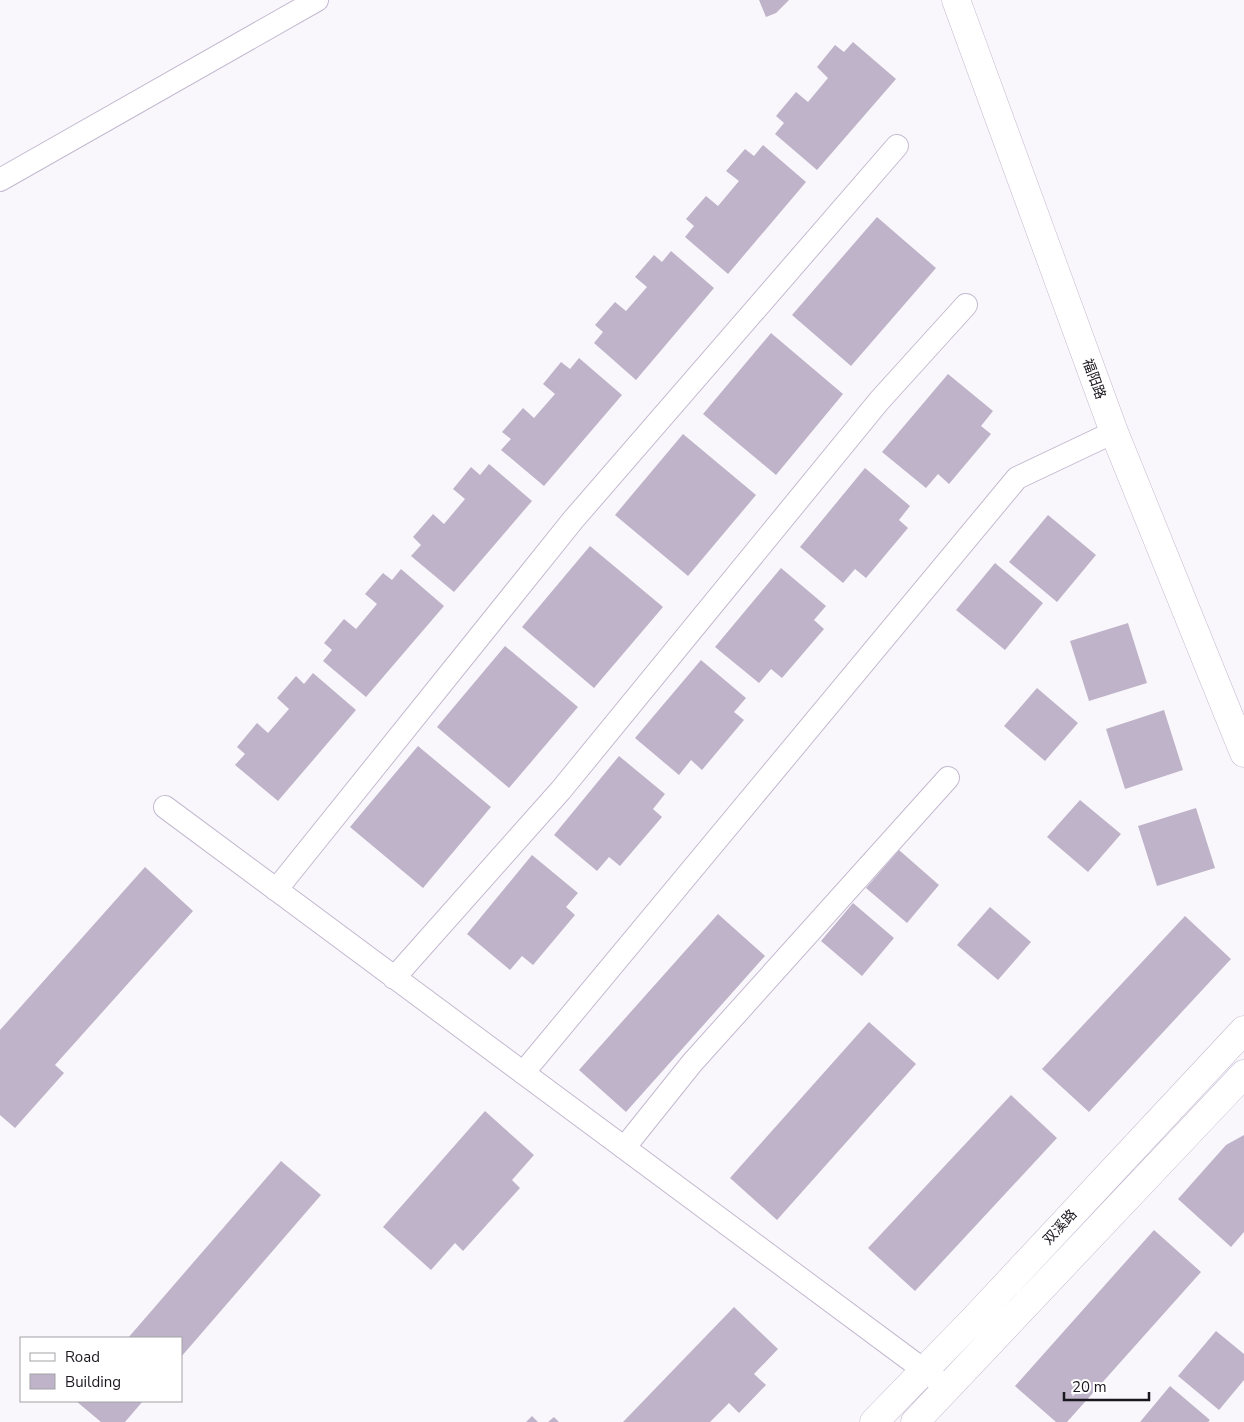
<svg xmlns="http://www.w3.org/2000/svg" width="1244" height="1422" viewBox="0 0 1244 1422" font-family="'Nunito Sans','Noto Sans SC',sans-serif">
	<rect width="100%" height="100%" fill="#faf7fc"/>
	<path fill="#beb3c9" d="M 759,0 L 789,0 L 776,13 L 766,17 Z
		M 853,42 L 896,79 L 817,170 L 775,134 L 784,123 L 776,116 L 796,92 L 808,102 L 828,78 L 817,67 L 835,45 L 844,52 Z
		M 763,145 L 806,182 L 728,274 L 685,237 L 694,226 L 686,219 L 706,196 L 718,206 L 739,181 L 726,171 L 745,149 L 754,156 Z
		M 877,217 L 936,268 L 851,366 L 792,315 Z
		M 671,251 L 714,288 L 636,380 L 594,343 L 603,332 L 595,325 L 615,302 L 626,311 L 647,287 L 635,277 L 654,255 L 662,262 Z
		M 771,333 L 843,394 L 776,475 L 703,414 Z
		M 579,358 L 622,395 L 544,486 L 501,450 L 511,439 L 502,432 L 523,408 L 534,418 L 555,394 L 543,384 L 561,362 L 570,369 Z
		M 948,374 L 993,411 L 981,426 L 991,434 L 949,484 L 938,474 L 926,488 L 882,452 Z
		M 683,434 L 756,495 L 688,576 L 615,515 Z
		M 489,464 L 532,501 L 454,592 L 411,556 L 421,545 L 413,537 L 433,514 L 444,524 L 465,499 L 453,489 L 471,467 L 480,475 Z
		M 865,468 L 910,506 L 899,520 L 908,528 L 866,578 L 855,569 L 843,583 L 800,547 Z
		M 1048,515 L 1096,555 L 1057,602 L 1009,562 Z
		M 590,546 L 663,607 L 594,688 L 522,627 Z
		M 995,563 L 1043,603 L 1005,650 L 956,610 Z
		M 781,568 L 826,606 L 814,620 L 824,629 L 782,678 L 771,669 L 759,683 L 715,647 Z
		M 401,569 L 444,606 L 366,697 L 323,661 L 332,650 L 324,643 L 344,619 L 356,629 L 377,604 L 365,594 L 383,573 L 392,580 Z
		M 1128,623 L 1147,683 L 1089,701 L 1070,641 Z
		M 505,646 L 578,707 L 509,788 L 437,727 Z
		M 701,660 L 746,698 L 734,712 L 744,720 L 702,770 L 691,760 L 679,775 L 635,738 Z
		M 313,673 L 356,710 L 278,801 L 235,765 L 245,754 L 237,747 L 257,723 L 268,733 L 289,709 L 277,698 L 296,676 L 304,684 Z
		M 1037,688 L 1078,723 L 1045,761 L 1004,726 Z
		M 1164,710 L 1183,770 L 1125,789 L 1106,729 Z
		M 418,746 L 491,807 L 423,888 L 350,827 Z
		M 619,756 L 665,794 L 653,809 L 662,817 L 620,866 L 609,857 L 597,871 L 554,835 Z
		M 1080,800 L 1121,834 L 1088,872 L 1047,837 Z
		M 1196,808 L 1215,868 L 1157,886 L 1138,826 Z
		M 899,850 L 939,885 L 907,923 L 866,888 Z
		M 532,855 L 578,893 L 566,907 L 575,915 L 533,965 L 522,956 L 510,970 L 467,934 Z
		M 145,867 L 193,911 L 55,1065 L 64,1073 L 15,1128 L 0,1115 L 0,1030 Z
		M 853,903 L 894,938 L 862,976 L 821,941 Z
		M 990,907 L 1031,942 L 998,980 L 957,945 Z
		M 718,914 L 765,956 L 626,1112 L 579,1070 Z
		M 1185,916 L 1231,959 L 1089,1112 L 1042,1069 Z
		M 869,1022 L 916,1064 L 777,1220 L 730,1178 Z
		M 1011,1095 L 1057,1138 L 915,1291 L 868,1248 Z
		M 485,1111 L 534,1155 L 512,1180 L 520,1188 L 463,1251 L 455,1243 L 431,1270 L 383,1227 Z
		M 1244,1135 L 1244,1232 L 1231,1247 L 1178,1199 L 1226,1145 Z
		M 281,1161 L 321,1195 L 181,1357 L 181,1338 L 128,1338 Z
		M 1154,1230 L 1201,1272 L 1067,1422 L 1056,1422 L 1015,1386 Z
		M 734,1307 L 778,1349 L 754,1374 L 766,1385 L 739,1413 L 729,1403 L 710,1422 L 623,1422 Z
		M 1216,1331 L 1244,1354 L 1244,1380 L 1219,1410 L 1178,1376 Z
		M 1170,1386 L 1210,1420 L 1208,1422 L 1140,1422 Z
		M 76,1401 L 143,1401 L 125,1422 L 101,1422 Z
		M 532,1416 L 538,1422 L 526,1422 Z
		M 554,1417 L 559,1422 L 548,1422 Z"/>
	<g fill="none" stroke-linecap="round" stroke-linejoin="round">
		<g stroke="#c4b9d0" stroke-width="24">
			<path id="minor" d="M 0,180 L 317,0
				M 165,807 L 948,1388
				M 276,890 L 573,520 L 897,146
				M 394,978 L 561,790 L 879,401 L 966,305
				M 523,1073 L 1017,478 L 1114,432
				M 624,1148 L 692,1063 L 948,778"/>
		</g>
		<g stroke="#c4b9d0" stroke-width="29">
			<path id="tertiary" d="M 956,0 L 1114,432 L 1244,753
				M 874,1422 L 976,1317 L 1244,1030
				M 915,1422 L 1244,1074"/>
		</g>
		<use href="#minor" stroke="#fff" stroke-width="22"/>
		<use href="#tertiary" stroke="#fff" stroke-width="28"/>
	</g>
	<g text-anchor="middle" dominant-baseline="central" stroke-width="4" stroke-linejoin="round" paint-order="stroke">
		<g font-size="14" fill="#1b171f" stroke="#fff">
			<text transform="translate(1094 379) rotate(70)">福阳路</text>
			<text transform="translate(1060 1227) rotate(-47)">双溪路</text>
		</g>
	</g>
	<rect x="20" y="1337" width="162" height="65" fill="#ffffff" stroke="#a4a2a5"/>
	<rect x="30" y="1353" width="25" height="8" fill="#ffffff" stroke="#a4a2a5"/>
	<text x="65" y="1362" font-size="15" fill="#1b171f">Road</text>
	<rect x="30" y="1374" width="25" height="15" fill="#beb3c9" stroke="#a4a2a5"/>
	<text x="65" y="1387" font-size="15" fill="#1b171f">Building</text>
	<path d="M1064 1392v8h85v-8" fill="none" stroke="#1b171f" stroke-width="2.5"/>
	<text x="1072" y="1392" font-size="15" fill="#1b171f" stroke="#ffffff" stroke-width="4" paint-order="stroke">20 m</text>
</svg>
